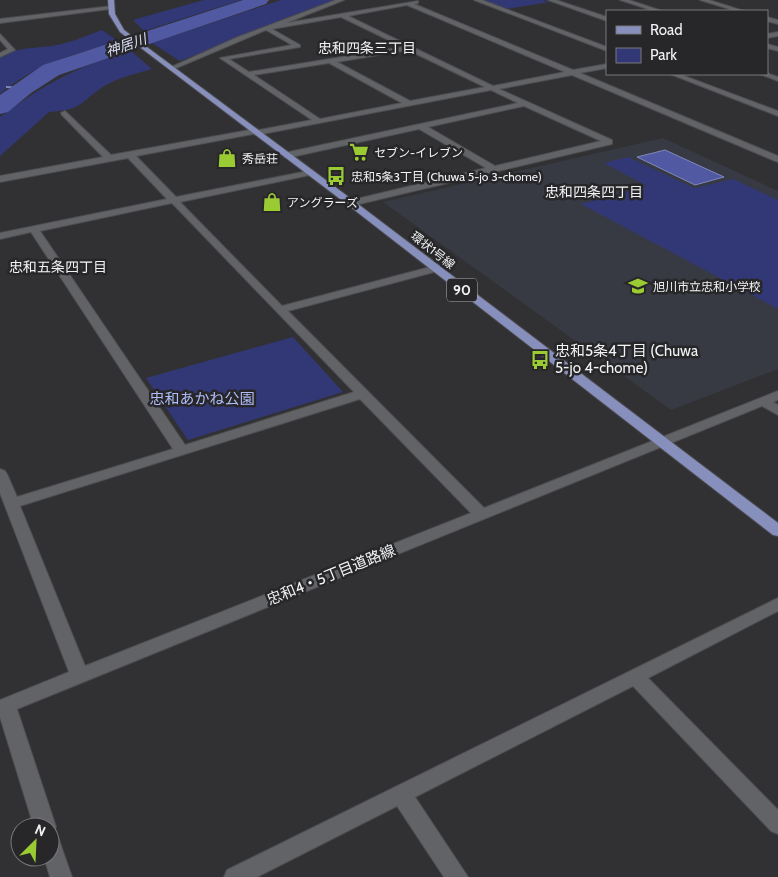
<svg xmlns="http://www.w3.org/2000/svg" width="778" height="877" viewBox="0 0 778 877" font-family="Cabin,'Noto Sans JP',sans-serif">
	<rect width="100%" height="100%" fill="#313134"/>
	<path fill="#383a43" d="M 663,138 L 778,191 L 778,369 L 671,410 L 383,202 Z"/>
	<path fill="#323875" d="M 204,0 L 241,0 L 144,31 L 133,20 Z
		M 281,0 L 334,0 L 180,61 L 152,43 Z
		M 483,0 L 543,0 L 549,2 L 506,9 Z
		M 102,30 L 119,42 C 75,53 36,64 0,94 L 0,57 C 18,46 38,49 57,45 C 73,42 88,35 102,30 Z
		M 131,51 L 152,69 C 138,73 121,77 108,84 C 81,99 86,110 49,112 L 0,156 L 0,117 C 46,83 76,67 131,51 Z
		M 628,157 L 694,188 L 733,179 L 778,200 L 778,309 L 581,204 L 647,186 L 604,163 Z
		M 293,337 L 343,392 L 188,440 L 146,378 Z"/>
	<path fill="#5059a2" stroke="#8087bb" d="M 665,150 L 724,177 L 695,185 L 637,157 Z"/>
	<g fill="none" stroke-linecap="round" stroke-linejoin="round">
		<path fill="#8087bb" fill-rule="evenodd" d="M 6,86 L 23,87 L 25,88 L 23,89 L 7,88 L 6,88 Z"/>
		<path fill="#5059a2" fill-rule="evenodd" d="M 243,0 L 269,0 L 266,4 L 59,75 L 31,93 L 8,112 L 0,114 L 0,95 L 43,65 Z"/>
		<g stroke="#4d4d50" stroke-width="2">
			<path id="minor" d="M 336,0 L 344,0 L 286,23 L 418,1 L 418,3 L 414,4 L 573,70 L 607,64 L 607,68 L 580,73 L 778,156 L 778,162 L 775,161 L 572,75 L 499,89 L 612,140 L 612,144 L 351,206 L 348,205 L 348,201 L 486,168 L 419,129 L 287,158 L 284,157 L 284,153 L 518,103 L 491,90 L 257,135 L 253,134 L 136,156 L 176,197 L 313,170 L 313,174 L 310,175 L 180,202 L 282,306 L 430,267 L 438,267 L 439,269 L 438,271 L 288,311 L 484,508 L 778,391 L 778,400 L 773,402 L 778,405 L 778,415 L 762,406 L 17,709 L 56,827 L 51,834 L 58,837 L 72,877 L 50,877 L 44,857 L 50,857 L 50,827 L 34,827 L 0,717 L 0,700 L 69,672 L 0,493 L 0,469 L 5,471 L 7,474 L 17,497 L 173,449 L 31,232 L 0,239 L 0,233 L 167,199 L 128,158 L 0,182 L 0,176 L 103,157 L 62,115 L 61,113 L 65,111 L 111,155 L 255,129 L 259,130 L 312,120 L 220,58 L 292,45 L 266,30 L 174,69 L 169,68 L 238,37 ZM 407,5 L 565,72 L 493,86 L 348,16 ZM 341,17 L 403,47 L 249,72 L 229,59 L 300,47 L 300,45 L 272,29 ZM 408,50 L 485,87 L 410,101 L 337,62 ZM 329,63 L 402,103 L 320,119 L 254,75 ZM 524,106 L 601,141 L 495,166 L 428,127 ZM 172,203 L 354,392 L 185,445 L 40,231 ZM 360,399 L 471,513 L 85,666 L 20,506 Z
				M 474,0 L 482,0 L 607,47 L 607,51 Z
				M 548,0 L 556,0 L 607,17 L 607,21 Z
				M 620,0 L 629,0 L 662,11 L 654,11 Z
				M 700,0 L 709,0 L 744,11 L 736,11 Z
				M 112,6 L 110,9 L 0,23 L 0,19 Z
				M 767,17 L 778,20 L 778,24 L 767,21 Z
				M 778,32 L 778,36 L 767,38 L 767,34 Z
				M 0,34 L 15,50 L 0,57 L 0,53 L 8,49 L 0,40 Z
				M 767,44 L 778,47 L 778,51 L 767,48 Z
				M 767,73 L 778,77 L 778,81 L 760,74 Z
				M 670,74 L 679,74 L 778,111 L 778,116 Z
				M 778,598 L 778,611 L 648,678 L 778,810 L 778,834 L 771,831 L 633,686 L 415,797 L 468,877 L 444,877 L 397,806 L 257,877 L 224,877 L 227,870 Z"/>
		</g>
		<g stroke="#4d4d50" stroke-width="2">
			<path id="primary" d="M 108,0 L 114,0 L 115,14 L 124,30 L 354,201 L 778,523 L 778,536 L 773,535 L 348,205 L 120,32 L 109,14 Z"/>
		</g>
		<use href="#minor" fill="#626366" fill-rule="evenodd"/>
		<use href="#primary" fill="#878fbc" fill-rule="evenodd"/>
	</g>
	<defs>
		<g id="supermarket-bare" transform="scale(1.5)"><path d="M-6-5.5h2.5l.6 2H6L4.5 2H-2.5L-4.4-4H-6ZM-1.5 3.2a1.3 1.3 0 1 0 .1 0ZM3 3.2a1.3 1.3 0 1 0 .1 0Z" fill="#9bcb33" stroke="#27272a" stroke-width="2.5" paint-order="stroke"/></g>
		<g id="shop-bare" transform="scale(1.5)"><path d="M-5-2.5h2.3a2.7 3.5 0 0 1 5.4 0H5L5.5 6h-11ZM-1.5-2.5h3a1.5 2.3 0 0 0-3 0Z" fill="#9bcb33" stroke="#27272a" stroke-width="2.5" paint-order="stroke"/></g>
		<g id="bus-bare" transform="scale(1.5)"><path d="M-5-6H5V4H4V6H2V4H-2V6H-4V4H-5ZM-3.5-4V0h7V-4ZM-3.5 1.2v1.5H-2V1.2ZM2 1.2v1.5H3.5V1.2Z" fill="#9bcb33" stroke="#27272a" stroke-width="2.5" paint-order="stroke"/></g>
		<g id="school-bare" transform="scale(1.5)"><path d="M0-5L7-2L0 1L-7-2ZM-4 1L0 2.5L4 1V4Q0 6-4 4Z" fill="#9bcb33" stroke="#27272a" stroke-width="2.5" paint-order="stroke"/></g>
	</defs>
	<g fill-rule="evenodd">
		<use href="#supermarket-bare" x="359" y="152"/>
		<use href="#shop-bare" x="227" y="158"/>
		<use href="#bus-bare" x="336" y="176"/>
		<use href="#shop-bare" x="272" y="202"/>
		<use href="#school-bare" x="638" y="286"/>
		<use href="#bus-bare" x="540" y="360"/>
	</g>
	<g text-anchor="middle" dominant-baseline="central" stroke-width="5" stroke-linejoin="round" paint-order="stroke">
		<g font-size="12" fill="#f1f2f4" stroke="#27272a" text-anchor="start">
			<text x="374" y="152">セブン-イレブン</text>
			<text x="242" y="158">秀岳荘</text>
			<text x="351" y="176">忠和5条3丁目 (Chuwa 5-jo 3-chome)</text>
			<text x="287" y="202">アングラーズ</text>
			<text x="653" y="286">旭川市立忠和小学校</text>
		</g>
		<g font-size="12" fill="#f1f2f4" stroke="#27272a">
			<text transform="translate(433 250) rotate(38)">環状1号線</text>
		</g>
		<g font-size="14" font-style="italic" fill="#d9def3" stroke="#27272a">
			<text transform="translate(126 45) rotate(-19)">神居川</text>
		</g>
		<g font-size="14" fill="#f1f2f4" stroke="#27272a">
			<text x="367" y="48">忠和四条三丁目</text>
			<text x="594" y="192">忠和四条四丁目</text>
			<text x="58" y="267">忠和五条四丁目</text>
		</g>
		<rect fill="#27272a" stroke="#b4b5b7" stroke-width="1" x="447" y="278.5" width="30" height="23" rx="4"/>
		<g font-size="14" font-weight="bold" fill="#f1f2f4">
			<text x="462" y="290">90</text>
		</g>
		<g font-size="15" fill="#f1f2f4" stroke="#27272a" text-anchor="start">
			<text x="555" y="351">忠和5条4丁目 (Chuwa<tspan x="555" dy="17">5-jo 4-chome)</tspan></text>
		</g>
		<g font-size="15" fill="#b1bdfa" stroke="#27272a">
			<text x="202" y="399">忠和あかね公園</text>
		</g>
		<g font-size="15" fill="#f1f2f4" stroke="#27272a">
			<text transform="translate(331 575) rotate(-22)">忠和4・5丁目道路線</text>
		</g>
	</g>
	<rect x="606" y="10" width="162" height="65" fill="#27272a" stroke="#78787b"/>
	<rect x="616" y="26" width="25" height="8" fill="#878fbc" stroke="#78787b"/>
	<text x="650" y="35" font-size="15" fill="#f1f2f4">Road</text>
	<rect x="616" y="48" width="25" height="15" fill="#323875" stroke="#78787b"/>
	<text x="650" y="60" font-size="15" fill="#f1f2f4">Park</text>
	<g transform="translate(35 842) rotate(24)"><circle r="24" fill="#27272a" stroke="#78787b"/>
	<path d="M0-4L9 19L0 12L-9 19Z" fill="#9bcb33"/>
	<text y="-8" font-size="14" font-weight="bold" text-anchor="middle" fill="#f1f2f4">N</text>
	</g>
</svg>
